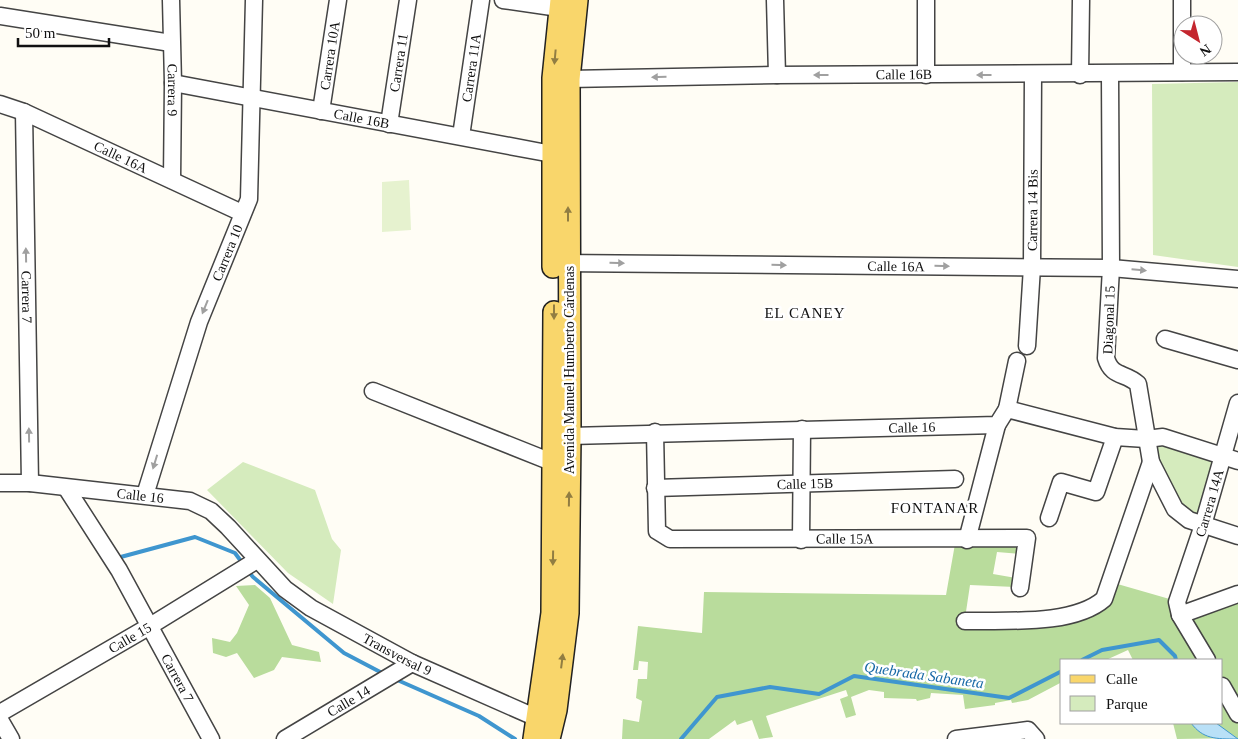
<svg xmlns="http://www.w3.org/2000/svg" width="1238" height="739" viewBox="0 0 1238 739" font-family="'Times New Roman',serif">
	<rect width="100%" height="100%" fill="#fffdf5"/>
	<path fill="#d5ebbd" d="M 1238,82 L 1238,267 L 1153,255 L 1152,84 Z
		M 1150,442 L 1219,458 L 1201,521 L 1177,506 Z
		M 243,462 L 315,490 L 332,539 L 341,550 L 333,604 L 288,573 L 207,490 Z"/>
	<path fill="#b9dc9c" d="M 1022,543 L 1020,554 L 997,552 L 993,574 L 1016,578 L 1015,587 L 970,585 L 964,625 L 1082,617 L 1114,583 L 1173,600 L 1201,660 L 1133,660 L 1128,650 L 1106,660 L 1062,660 L 1062,682 L 1028,700 L 1012,703 L 1011,700 L 995,703 L 995,705 L 965,709 L 963,695 L 931,693 L 930,698 L 917,701 L 916,699 L 884,698 L 884,692 L 869,690 L 851,697 L 856,715 L 846,718 L 840,699 L 848,696 L 846,690 L 766,716 L 773,737 L 759,739 L 752,720 L 737,725 L 735,720 L 709,739 L 622,739 L 623,719 L 639,722 L 642,701 L 636,698 L 638,679 L 647,679 L 648,662 L 639,661 L 638,670 L 633,670 L 638,626 L 702,633 L 704,592 L 946,595 L 955,544 Z
		M 255,585 L 270,598 L 292,645 L 319,652 L 321,662 L 282,657 L 274,670 L 254,678 L 237,653 L 226,657 L 213,653 L 212,638 L 230,642 L 237,633 L 249,605 L 236,586 Z
		M 1238,599 L 1238,705 L 1222,677 L 1222,660 L 1212,660 L 1187,617 Z
		M 1222,695 L 1238,723 L 1238,738 L 1177,739 L 1173,723 L 1222,723 Z"/>
	<path fill="#e6f2cf" d="M 409,180 L 411,230 L 382,232 L 382,182 Z"/>
	<path fill="#b9e0f7" stroke="#3f96cf" d="M 1191,723 L 1216,723 L 1238,739 C 1215,739 1203,739 1191,723 Z"/>
	<g fill="none" stroke-linecap="round" stroke-linejoin="round">
		<path stroke="#3f96cf" stroke-width="4" d="M 117,558 L 195,537 L 235,553 L 243,564
			M 247,570 L 253,577 L 344,653 L 384,674
			M 1082,660 L 1102,650 L 1159,640 L 1175,656 L 1176,660
			M 395,679 L 479,716 L 515,739
			M 681,739 L 717,697 L 770,687 L 819,694 L 854,676 L 1009,698 L 1062,671"/>
		<g stroke="#444" stroke-width="19">
			<g id="minor">
				<path id="s1" d="M 171,0 L 173,83 L 172,180"/>
				<path d="M 503,0 L 559,8 L 570,8"/>
				<path d="M 775,0 L 777,75"/>
				<path d="M 926,0 L 926,75"/>
				<path d="M 1182,0 L 1182,72"/>
				<path d="M 0,16 L 171,43"/>
				<path d="M 1110,74 L 1111,268 L 1106,358 C 1112,378 1125,372 1138,384 L 1151,462 L 1175,509 L 1189,520 L 1238,536"/>
				<path d="M 1080,75 L 1081,0"/>
				<path id="s2" d="M 569,79 L 777,75 L 1238,72"/>
				<path id="s3" d="M 173,83 L 552,154"/>
				<path id="s4" d="M 0,104 L 24,112 L 242,213"/>
				<path id="s5" d="M 321,111 L 338,0"/>
				<path id="s6" d="M 24,112 L 30,483"/>
				<path id="s7" d="M 389,124 L 408,0"/>
				<path id="s8" d="M 461,136 L 481,0"/>
				<path id="s9" d="M 558,263 L 1111,268 L 1238,279"/>
				<path d="M 1165,339 L 1238,360"/>
				<path id="s10" d="M 1027,346 L 1032,267 L 1033,75"/>
				<path d="M 373,391 L 554,463"/>
				<path d="M 1007,409 L 1017,361"/>
				<path id="s11" d="M 655,432 L 657,531 L 670,539 L 1027,538 L 1020,588"/>
				<path id="s12" d="M 570,436 L 997,425 L 1007,409 L 1115,437 L 1146,439 L 1163,437 L 1238,461"/>
				<path id="s13" d="M 0,483 L 30,483 L 190,501 L 211,511 L 228,527 L 285,589 L 311,608 L 412,663 L 546,722"/>
				<path id="s14" d="M 655,488 L 955,479"/>
				<path id="s15" d="M 67,489 L 119,570 L 211,739"/>
				<path id="s16" d="M 145,495 L 199,322 L 249,199 L 254,0"/>
				<path d="M 1049,518 L 1061,482 L 1096,492 L 1115,437"/>
				<path d="M 801,540 L 802,429"/>
				<path d="M 967,540 L 997,425"/>
				<path d="M 1180,615 L 1238,594"/>
				<path d="M 965,621 C 1006,620 1073,626 1104,599 L 1151,462"/>
				<path id="s17" d="M 1207,660 L 1180,615 L 1177,602 L 1203,525 L 1238,403"/>
				<path d="M 1222,686 L 1238,714"/>
				<path id="s18" d="M 0,713 L 150,626 L 257,560"/>
				<path d="M 0,720 L 11,739"/>
				<path id="s19" d="M 285,739 L 412,663"/>
				<path d="M 956,739 L 1028,730 L 1036,739"/>
			</g>
		</g>
		<g stroke="#222" stroke-width="24">
			<path id="major" d="M 553,267 L 553,78 L 561,0
				M 534,739 L 552,613 L 554,312
				M 549,739 L 556,710 L 568,613 L 570,436 L 569,79 L 577,0"/>
		</g>
		<use href="#minor" stroke="#fff" stroke-width="16"/>
		<use href="#major" stroke="#f9d66b" stroke-width="21"/>
	</g>
	<defs><path id="oneway-solid" d="M-6-.8H1V-3.2L6.5 0L1 3.2V.8H-6Z" transform="scale(1.25)"/></defs>
	<g fill="#917d42">
		<use href="#oneway-solid" transform="translate(555 57) rotate(95)"/>
		<use href="#oneway-solid" transform="translate(568 214) rotate(-90)"/>
		<use href="#oneway-solid" transform="translate(554 312) rotate(90)"/>
		<use href="#oneway-solid" transform="translate(569 499) rotate(-89)"/>
		<use href="#oneway-solid" transform="translate(553 558) rotate(91)"/>
		<use href="#oneway-solid" transform="translate(562 661) rotate(-83)"/>
	</g>
	<g fill="#a0a0a0">
		<use href="#oneway-solid" transform="translate(821 75) rotate(180)"/>
		<use href="#oneway-solid" transform="translate(984 75) rotate(-180)"/>
		<use href="#oneway-solid" transform="translate(659 77) rotate(179)"/>
		<use href="#oneway-solid" transform="translate(26 255) rotate(-91)"/>
		<use href="#oneway-solid" transform="translate(617 263) rotate(1)"/>
		<use href="#oneway-solid" transform="translate(779 265) rotate(1)"/>
		<use href="#oneway-solid" transform="translate(942 266) rotate(1)"/>
		<use href="#oneway-solid" transform="translate(1139 270) rotate(5)"/>
		<use href="#oneway-solid" transform="translate(205 307) rotate(112)"/>
		<use href="#oneway-solid" transform="translate(29 435) rotate(-91)"/>
		<use href="#oneway-solid" transform="translate(155 462) rotate(107)"/>
	</g>
	<g text-anchor="middle" dominant-baseline="central" stroke-width="5" stroke-linejoin="round" paint-order="stroke">
		<g font-size="14" fill="#111" stroke="#fff">
			<text stroke="none"><textPath href="#s5" startOffset="56">Carrera 10A</textPath></text>
			<text stroke="none"><textPath href="#s7" startOffset="62">Carrera 11</textPath></text>
			<text stroke="none"><textPath href="#s8" startOffset="69">Carrera 11A</textPath></text>
			<text stroke="none"><textPath href="#s2" startOffset="335">Calle 16B</textPath></text>
			<text stroke="none"><textPath href="#s1" startOffset="90">Carrera 9</textPath></text>
			<text stroke="none"><textPath href="#s3" startOffset="192">Calle 16B</textPath></text>
			<text stroke="none"><textPath href="#s4" startOffset="132">Calle 16A</textPath></text>
			<text stroke="none"><textPath href="#s10" startOffset="136">Carrera 14 Bis</textPath></text>
			<text stroke="none"><textPath href="#s16" startOffset="256">Carrera 10</textPath></text>
			<text stroke="none"><textPath href="#s9" startOffset="338">Calle 16A</textPath></text>
			<text stroke="none"><textPath href="#s6" startOffset="185">Carrera 7</textPath></text>
			<text transform="translate(1109 320) rotate(-88)">Diagonal 15</text>
			<text transform="translate(569 370) rotate(-90)">Avenida Manuel Humberto Cárdenas</text>
			<text stroke="none"><textPath href="#s12" startOffset="342">Calle 16</textPath></text>
			<text stroke="none"><textPath href="#s14" startOffset="150">Calle 15B</textPath></text>
			<text stroke="none"><textPath href="#s13" startOffset="141">Calle 16</textPath></text>
			<text stroke="none"><textPath href="#s17" startOffset="170">Carrera 14A</textPath></text>
			<text stroke="none"><textPath href="#s11" startOffset="289">Calle 15A</textPath></text>
			<text stroke="none"><textPath href="#s18" startOffset="150">Calle 15</textPath></text>
			<text stroke="none"><textPath href="#s13" startOffset="452">Transversal 9</textPath></text>
			<text stroke="none"><textPath href="#s15" startOffset="219">Carrera 7</textPath></text>
			<text stroke="none"><textPath href="#s19" startOffset="74">Calle 14</textPath></text>
		</g>
		<g font-size="15" letter-spacing="1" fill="#111" stroke="#fff">
			<text x="805" y="313">EL CANEY</text>
			<text x="935" y="508">FONTANAR</text>
		</g>
		<g font-size="15" font-style="italic" fill="#1768a6" stroke="#fff">
			<text transform="translate(924 675) rotate(8)">Quebrada Sabaneta</text>
		</g>
	</g>
	<rect x="1060" y="659" width="162" height="65" fill="#ffffff" stroke="#a0a0a0"/>
	<rect x="1070" y="675" width="25" height="8" fill="#f9d66b" stroke="#a0a0a0"/>
	<text x="1106" y="684" font-size="15" fill="#111111">Calle</text>
	<rect x="1070" y="696" width="25" height="15" fill="#d5ebbd" stroke="#a0a0a0"/>
	<text x="1106" y="709" font-size="15" fill="#111111">Parque</text>
	<g transform="translate(1198 40) rotate(144)"><circle r="24" fill="#ffffff" stroke="#a0a0a0"/>
	<path d="M0-4L9 19L0 12L-9 19Z" fill="#c4262e"/>
	<text y="-8" font-size="14" font-weight="bold" text-anchor="middle" fill="#111111">N</text>
	</g>
	<path d="M18 38v8h91v-8" fill="none" stroke="#111111" stroke-width="2.5"/>
	<text x="25" y="38" font-size="15" fill="#111111" stroke="#ffffff" stroke-width="4" paint-order="stroke">50 m</text>
</svg>
